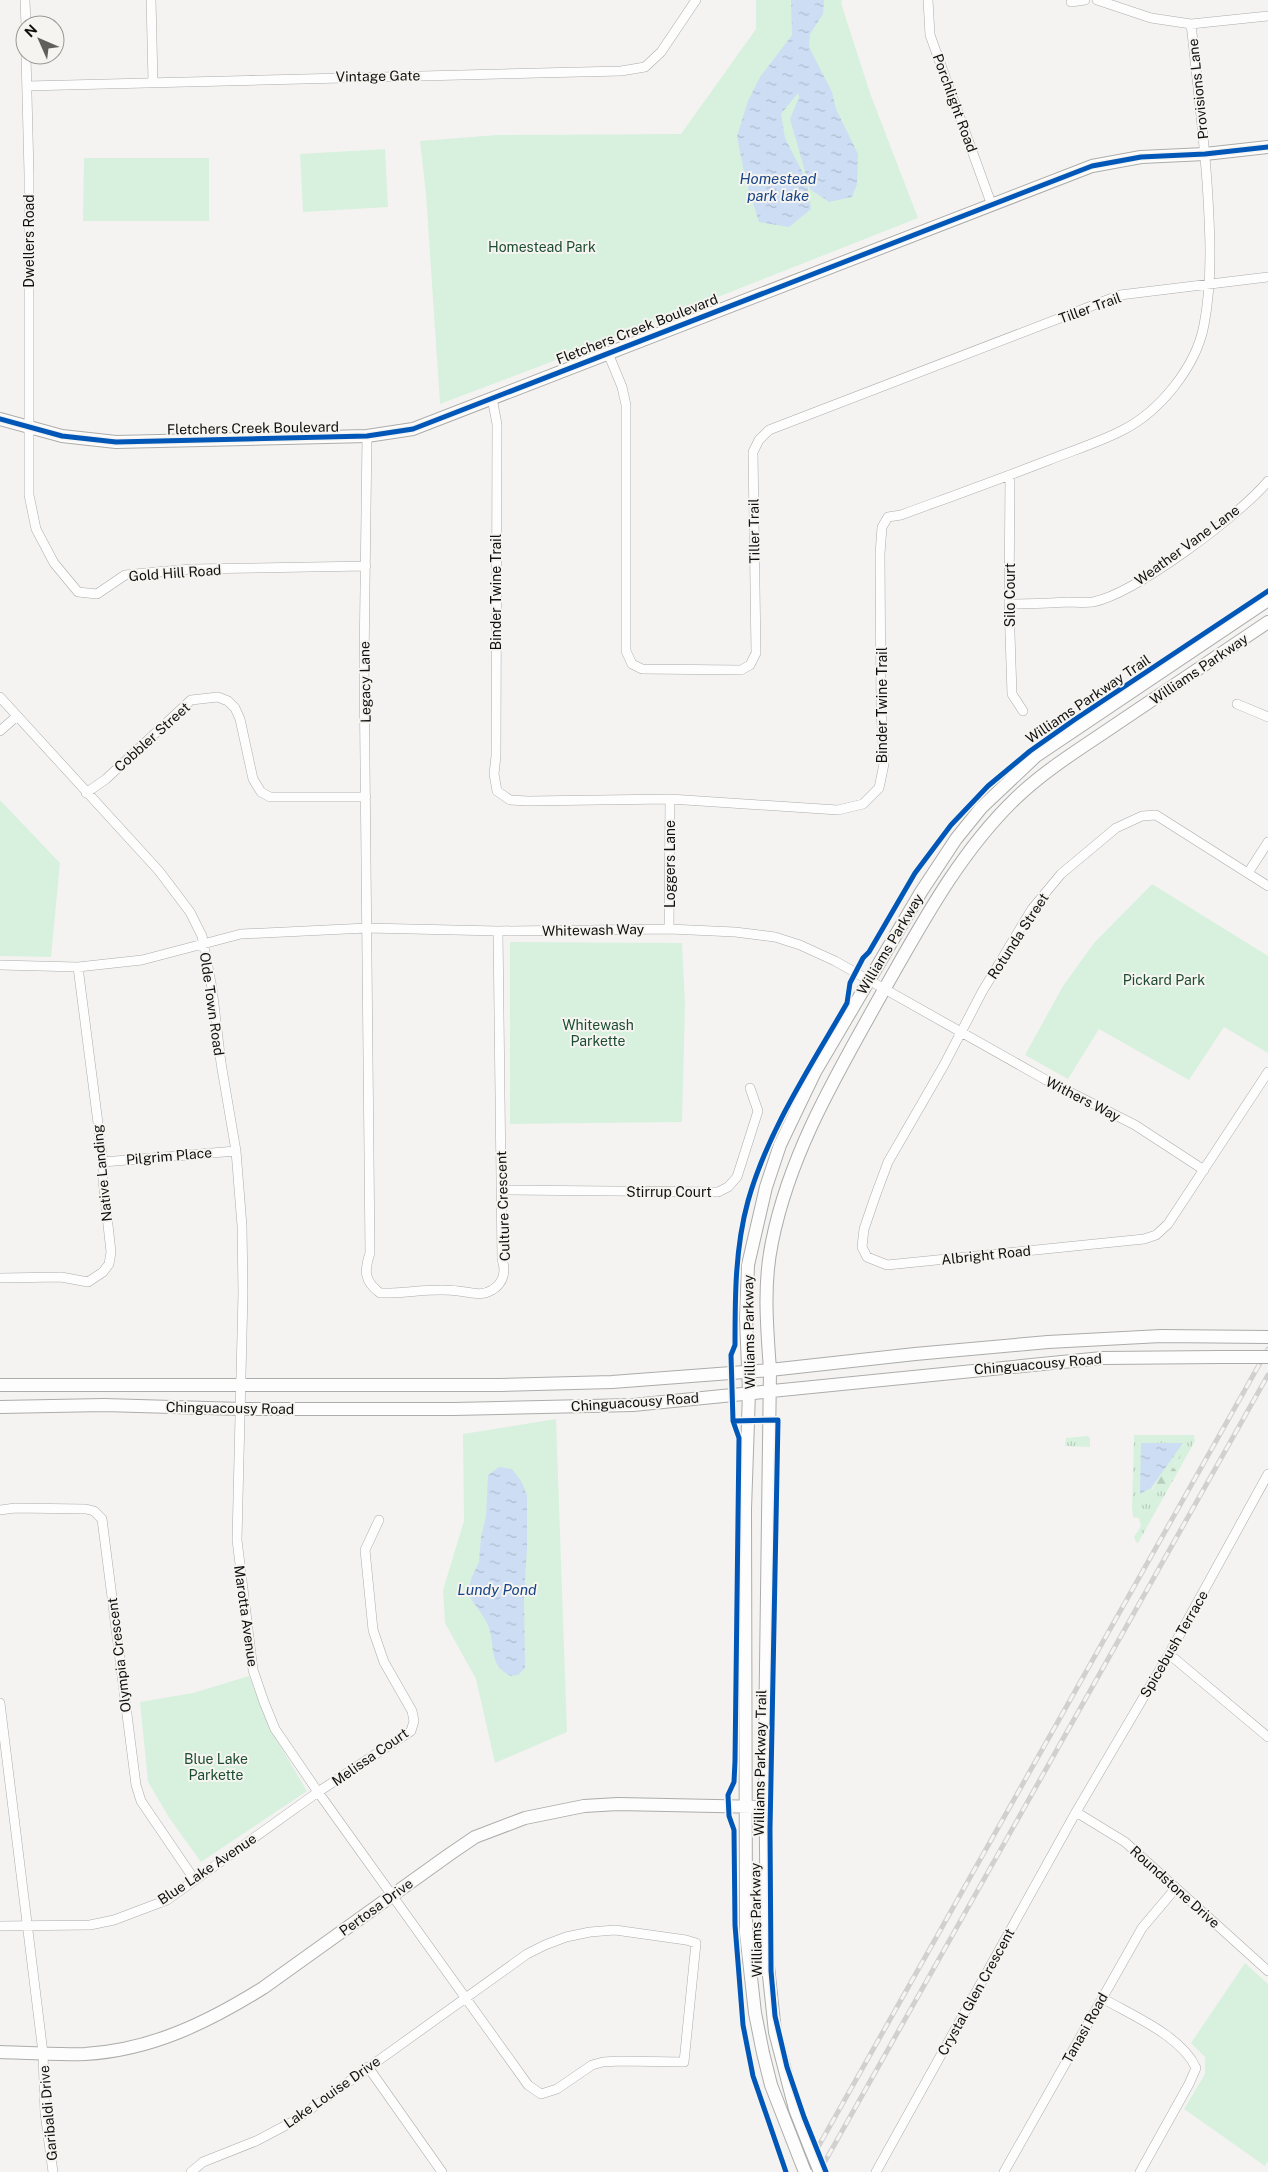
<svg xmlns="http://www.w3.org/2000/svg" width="1268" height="2172" viewBox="0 0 1268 2172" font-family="'Public Sans',sans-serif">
	<defs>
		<pattern id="grass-tufts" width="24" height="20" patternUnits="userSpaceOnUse" patternTransform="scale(1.25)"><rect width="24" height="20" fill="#d8f1de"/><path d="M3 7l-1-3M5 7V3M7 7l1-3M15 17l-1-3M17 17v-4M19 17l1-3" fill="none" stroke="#b8cebd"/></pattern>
		<pattern id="forest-firs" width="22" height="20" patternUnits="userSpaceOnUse" patternTransform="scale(1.25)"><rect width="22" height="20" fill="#d8f1de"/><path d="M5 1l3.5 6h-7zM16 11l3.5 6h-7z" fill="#b8cebd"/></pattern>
		<pattern id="water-ripples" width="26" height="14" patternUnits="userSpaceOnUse" patternTransform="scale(1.25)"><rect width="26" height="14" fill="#cdddf4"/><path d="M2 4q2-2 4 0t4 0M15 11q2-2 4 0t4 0" fill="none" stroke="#afbdd0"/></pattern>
	</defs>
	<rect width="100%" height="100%" fill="#f4f3f1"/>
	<path fill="url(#grass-tufts)" fill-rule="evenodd" d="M 1134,1435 L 1194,1435 L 1195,1441 L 1138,1543 L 1136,1542 L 1134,1537 L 1141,1526 L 1139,1518 L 1133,1517 L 1132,1507 ZM 1178,1461 C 1167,1469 1167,1485 1155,1492 L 1152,1489 L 1158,1478 L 1143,1478 Z
		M 1088,1436 L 1090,1438 L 1090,1447 L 1065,1446 L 1066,1438 Z"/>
	<path fill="url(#forest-firs)" d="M 1183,1443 L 1187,1446 L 1172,1467 L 1176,1470 C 1171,1481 1165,1493 1152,1491 L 1158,1478 Z"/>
	<path fill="#d8f1de" d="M 756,0 L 842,0 L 841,3 L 870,93 L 918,218 L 604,342 L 440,404 L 426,194 L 420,141 L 497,135 L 681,134 L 756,29 Z
		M 385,149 L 388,207 L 303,212 L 300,154 Z
		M 84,158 L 209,158 L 209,221 L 83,221 Z
		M 0,800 L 60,863 L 51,957 L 0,956 Z
		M 1152,884 L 1268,956 L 1268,1053 L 1224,1027 L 1189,1080 L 1099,1029 L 1068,1079 L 1025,1055 L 1063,986 L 1094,943 Z
		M 510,942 L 682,943 L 685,1003 L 682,1122 L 510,1124 Z
		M 556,1419 L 567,1732 L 495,1763 L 476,1679 L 445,1623 L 443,1590 L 464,1521 L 463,1434 Z
		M 249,1676 L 269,1727 L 307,1791 L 201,1862 L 170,1819 L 148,1782 L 140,1702 L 193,1693 Z
		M 1245,1963 L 1268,1984 L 1268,2161 L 1265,2166 L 1184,2109 L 1205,2074 L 1205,2057 L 1191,2043 Z"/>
	<path fill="url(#water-ripples)" d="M 791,0 L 824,0 L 823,14 L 810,34 L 809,47 L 832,92 L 836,109 L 858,154 L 857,184 L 852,197 L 829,202 L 810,189 L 790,119 L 799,97 L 798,93 L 781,114 L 785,138 L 806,179 L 811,209 L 789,227 L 759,222 L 745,178 L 737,136 L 748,101 L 760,77 L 792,35 Z
		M 1141,1443 L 1183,1443 L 1151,1488 L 1140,1494 Z
		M 499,1467 L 512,1469 L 521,1481 L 527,1495 L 527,1548 L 524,1596 L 525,1668 L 518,1675 L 511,1676 C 486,1664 497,1644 487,1623 C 482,1613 474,1604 468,1594 L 471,1579 L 479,1562 L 481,1537 L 486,1516 L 488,1475 Z"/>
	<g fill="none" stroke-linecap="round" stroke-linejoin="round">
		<g stroke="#acacaa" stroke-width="10">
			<path id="street" d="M 25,0 L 26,25
				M 151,0 L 153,81
				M 928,0 L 930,35 L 991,203
				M 1097,0 L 1151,18 L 1191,24 L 1268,16
				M 1071,2 L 1085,0
				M 26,55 L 29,174 L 29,495 L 36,529 L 54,563 L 78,592 L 97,594 L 125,575 L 156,572 L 192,569 L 366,566
				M 27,86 L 621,71 L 645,67 L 661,52 L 696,0
				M 608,353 L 622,387 L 626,405 L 626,651 L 632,664 L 642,669 L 741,670 L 750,665 L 756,653 L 753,452 L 759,440 L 769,430 L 1120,295 L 1268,277
				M 492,398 L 497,424 L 496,756 L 494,774 L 497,791 L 510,800 L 528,801 L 670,799 L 838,810 L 863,804 L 879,788 L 884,764 L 881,710 L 880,554 L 882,527 L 888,517 L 901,515 C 950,497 1000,479 1049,460 C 1074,450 1100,442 1123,430 C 1160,411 1196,367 1204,325 C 1213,278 1210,229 1207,182 C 1203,129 1197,77 1191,24
				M 367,436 L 364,664 L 370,1253 C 364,1271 364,1281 380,1293 C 406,1294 432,1287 458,1291 C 470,1292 481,1297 492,1290 C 504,1283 506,1271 502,1259 L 498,931
				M 1010,475 L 1009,604 L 1012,694 L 1023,711
				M 1009,604 C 1028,604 1047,603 1067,602 C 1075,602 1085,603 1093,602 C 1136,593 1240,515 1268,481
				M 0,697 L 159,871 L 190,912 L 202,936 L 212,988 L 221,1063 L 236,1151 L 242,1226 L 243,1293 L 237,1540 L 253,1670 L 264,1702 L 275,1729 L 318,1792 L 528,2085 L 541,2094 L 557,2089 L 592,2065 L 603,2062 L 620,2061 L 684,2062 L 696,1943 L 686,1940 L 615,1930 L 590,1932 L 566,1937 L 545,1945 L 527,1954 L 294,2121 L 256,2141 L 203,2162 L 191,2172
				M 1237,704 L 1268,717
				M 0,731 L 17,716
				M 86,793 L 106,779 L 191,700 L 218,697 L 228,701 L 235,708 L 240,719 L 253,779 L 261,792 L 270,797 L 366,797
				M 1248,873 L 1268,842
				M 1268,886 L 1156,815 L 1142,816 L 1116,828 L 1061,874 L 1032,909 L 982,992 L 944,1065 L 888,1162 L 875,1197 L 864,1229 L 862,1247 L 867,1257 L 887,1265 L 1144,1239 L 1156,1235 L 1168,1224 L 1268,1072
				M 669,929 L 670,799
				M 0,965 L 78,967 L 142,960 L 241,934 L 367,928 L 498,931 L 669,929 L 735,932 L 775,937 L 800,945 L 835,961 L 1046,1080 L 1135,1125 L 1204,1170
				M 103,1162 L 236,1151
				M 501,1190 L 718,1192 L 728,1187 L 737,1177 L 758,1111 L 750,1088
				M 0,1278 L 61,1277 L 88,1282 L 103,1272 L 109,1264 L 111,1252 L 103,1180 L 103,1162 L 78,967
				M 0,1510 L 15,1508 L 86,1509 L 94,1511 L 102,1519 L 136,1785 L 141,1801 L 194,1879
				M 1169,1654 L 1268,1737
				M 0,1703 L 43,2053 L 45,2113 L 53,2172
				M 1076,1812 L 1125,1842 L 1268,1971
				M 0,1926 L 90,1925 L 114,1920 L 167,1900 L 318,1792 L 411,1731 L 414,1721 L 412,1711 L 384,1662 L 373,1630 L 365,1550 L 379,1520
				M 1102,1998 C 1131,2015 1182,2036 1196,2068 L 1189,2084 L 1140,2172
				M 368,2067 L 442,2172
				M 876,2172 L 1076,1812 L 1169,1654 L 1268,1474
				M 1004,2172 L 1142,1928 L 1175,1889"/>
		</g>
		<g stroke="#acacaa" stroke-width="14">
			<path id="secondary" d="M 0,419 L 62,436 L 116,442 L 367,436 L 413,429 L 1092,166 L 1141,157 L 1205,154 L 1268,147
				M 0,1385 L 500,1385 L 612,1382 L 770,1370 L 915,1354 L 1048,1342 L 1161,1336 L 1268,1337
				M 0,1407 L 104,1405 L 241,1409 L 454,1409 L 633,1405 L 1102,1358 L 1219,1357
				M 0,2052 C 28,2053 57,2055 85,2054 C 151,2050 207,2023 263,1988 L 450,1854 L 475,1837 L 525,1818 L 584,1806 L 618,1804 L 766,1807
				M 811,2150 L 795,2109 L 775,2032 L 767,1957 L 765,1741 L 770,1370 C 767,1327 763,1285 772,1242 C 790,1152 837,1074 881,995 C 920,927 958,854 1015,799 C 1046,769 1083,747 1118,723 C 1168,689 1218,656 1268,622
				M 801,2162 L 771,2085 L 763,2053 L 755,2013 L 746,1933 L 745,1509 L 749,1392 L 746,1318 L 748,1265 L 766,1187 L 780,1145 L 815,1072 L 921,892 L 956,839 L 981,808 L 1036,756 L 1268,600"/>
		</g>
		<use href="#street" stroke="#fdfdfd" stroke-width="9"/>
		<use href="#secondary" stroke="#fdfdfd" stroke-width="12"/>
		<g stroke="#d0d0d0" stroke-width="5">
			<path id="rail" d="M 804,2172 L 1268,1349
				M 819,2172 L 1268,1375"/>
		</g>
		<use href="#rail" stroke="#f5f4f0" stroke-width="3" stroke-dasharray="9" stroke-linecap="butt"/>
		<g stroke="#acacaa" stroke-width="14" stroke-linecap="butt">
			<path id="secondary-bridge" d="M 1219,1357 L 1268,1357
				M 811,2150 L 820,2172
				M 801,2162 L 805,2172"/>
		</g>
		<use href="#secondary-bridge" stroke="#fdfdfd" stroke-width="12"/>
		<g stroke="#f5f4f0" stroke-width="8">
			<path id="cycleway" d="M 0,419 L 62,436 L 116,442 L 367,436 L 413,429 L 1092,166 L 1141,157 L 1205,154 L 1268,147
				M 733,1421 L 778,1420 L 770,1829 L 771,1971 L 775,2016 L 787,2067 L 804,2117 L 826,2172
				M 786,2172 L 753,2076 L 743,2025 L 735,1925 L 734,1830 L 729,1816 L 728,1795 L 734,1782 L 735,1761 L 739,1438 L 733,1421 L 731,1355 L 735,1345 C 735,1297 735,1248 748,1201 C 768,1130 811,1066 847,1003 L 850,983 L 863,958 L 869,952 L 915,873 L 951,825 L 988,786 L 1030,751 L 1074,720 L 1268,591"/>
		</g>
		<use href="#cycleway" stroke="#0057b8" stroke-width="5"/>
	</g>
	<g text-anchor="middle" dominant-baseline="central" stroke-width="4" stroke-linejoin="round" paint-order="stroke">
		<g font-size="14" fill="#10100e" stroke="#f5f4f0">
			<text transform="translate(378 76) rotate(-1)">Vintage Gate</text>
			<text transform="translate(1198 89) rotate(-96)">Provisions Lane</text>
			<text transform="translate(955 103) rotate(70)">Porchlight Road</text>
			<text transform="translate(29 241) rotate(-90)">Dwellers Road</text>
			<text transform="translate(1090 308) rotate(-20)">Tiller Trail</text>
			<text transform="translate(637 329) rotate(-21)">Fletchers Creek Boulevard</text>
			<text transform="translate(253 428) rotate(-1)">Fletchers Creek Boulevard</text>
			<text transform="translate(754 531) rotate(-91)">Tiller Trail</text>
			<text transform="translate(1187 545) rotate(-36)">Weather Vane Lane</text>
			<text transform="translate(175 573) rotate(-4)">Gold Hill Road</text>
			<text transform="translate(496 592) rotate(-90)">Binder Twine Trail</text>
			<text transform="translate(1010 595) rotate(-90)">Silo Court</text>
			<text transform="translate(1199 669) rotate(-34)">Williams Parkway</text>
			<text transform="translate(365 682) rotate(-91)">Legacy Lane</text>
			<text transform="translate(1088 699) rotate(-34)">Williams Parkway Trail</text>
			<text transform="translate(882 705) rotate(-90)">Binder Twine Trail</text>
			<text transform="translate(152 737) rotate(-42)">Cobbler Street</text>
			<text transform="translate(670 864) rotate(-90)">Loggers Lane</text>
			<text transform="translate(593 930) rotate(-1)">Whitewash Way</text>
			<text transform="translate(1018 936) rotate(-57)">Rotunda Street</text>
			<text transform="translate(890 944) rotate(-59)">Williams Parkway</text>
			<text transform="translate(212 1004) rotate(82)">Olde Town Road</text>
			<text transform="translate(1083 1099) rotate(27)">Withers Way</text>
			<text transform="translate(169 1156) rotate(-5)">Pilgrim Place</text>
			<text transform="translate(102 1173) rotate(-96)">Native Landing</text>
			<text x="669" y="1192">Stirrup Court</text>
			<text transform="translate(503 1206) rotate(-92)">Culture Crescent</text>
			<text transform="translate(986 1255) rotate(-6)">Albright Road</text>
			<text transform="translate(749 1332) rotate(-91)">Williams Parkway</text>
			<text transform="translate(1038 1364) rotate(-5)">Chinguacousy Road</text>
			<text transform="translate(635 1402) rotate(-4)">Chinguacousy Road</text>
			<text transform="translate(230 1408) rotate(1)">Chinguacousy Road</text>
			<text transform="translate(246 1616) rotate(82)">Marotta Avenue</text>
			<text transform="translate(1174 1644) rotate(-60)">Spicebush Terrace</text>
			<text transform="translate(119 1655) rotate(-97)">Olympia Crescent</text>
			<text transform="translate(370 1757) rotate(-35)">Melissa Court</text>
			<text transform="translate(760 1763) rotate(-89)">Williams Parkway Trail</text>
			<text transform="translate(207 1869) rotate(-34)">Blue Lake Avenue</text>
			<text transform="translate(1175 1887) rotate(42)">Roundstone Drive</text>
			<text transform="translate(376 1907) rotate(-36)">Pertosa Drive</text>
			<text transform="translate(756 1920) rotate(-91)">Williams Parkway</text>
			<text transform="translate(976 1992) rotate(-61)">Crystal Glen Crescent</text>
			<text transform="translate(1085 2028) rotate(-61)">Tanasi Road</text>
			<text transform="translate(332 2092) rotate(-35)">Lake Louise Drive</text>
			<text transform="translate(48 2113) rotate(-95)">Garibaldi Drive</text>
		</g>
		<g font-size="14" fill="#1c4d30" stroke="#f5f4f0">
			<text x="542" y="247">Homestead Park</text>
			<text x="1164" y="980">Pickard Park</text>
			<text x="598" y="1025">Whitewash<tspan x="598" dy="16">Parkette</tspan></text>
			<text x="216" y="1759">Blue Lake<tspan x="216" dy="16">Parkette</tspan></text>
		</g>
		<g font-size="15" font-style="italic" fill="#184487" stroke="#f5f4f0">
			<text x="778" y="178">Homestead<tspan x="778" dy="17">park lake</tspan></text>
			<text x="497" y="1589">Lundy Pond</text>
		</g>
	</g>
	<g transform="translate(40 40) rotate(315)"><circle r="24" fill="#f5f4f0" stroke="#999996"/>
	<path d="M0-4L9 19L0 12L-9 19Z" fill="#605f5d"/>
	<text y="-8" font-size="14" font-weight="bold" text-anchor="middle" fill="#10100e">N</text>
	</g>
</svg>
